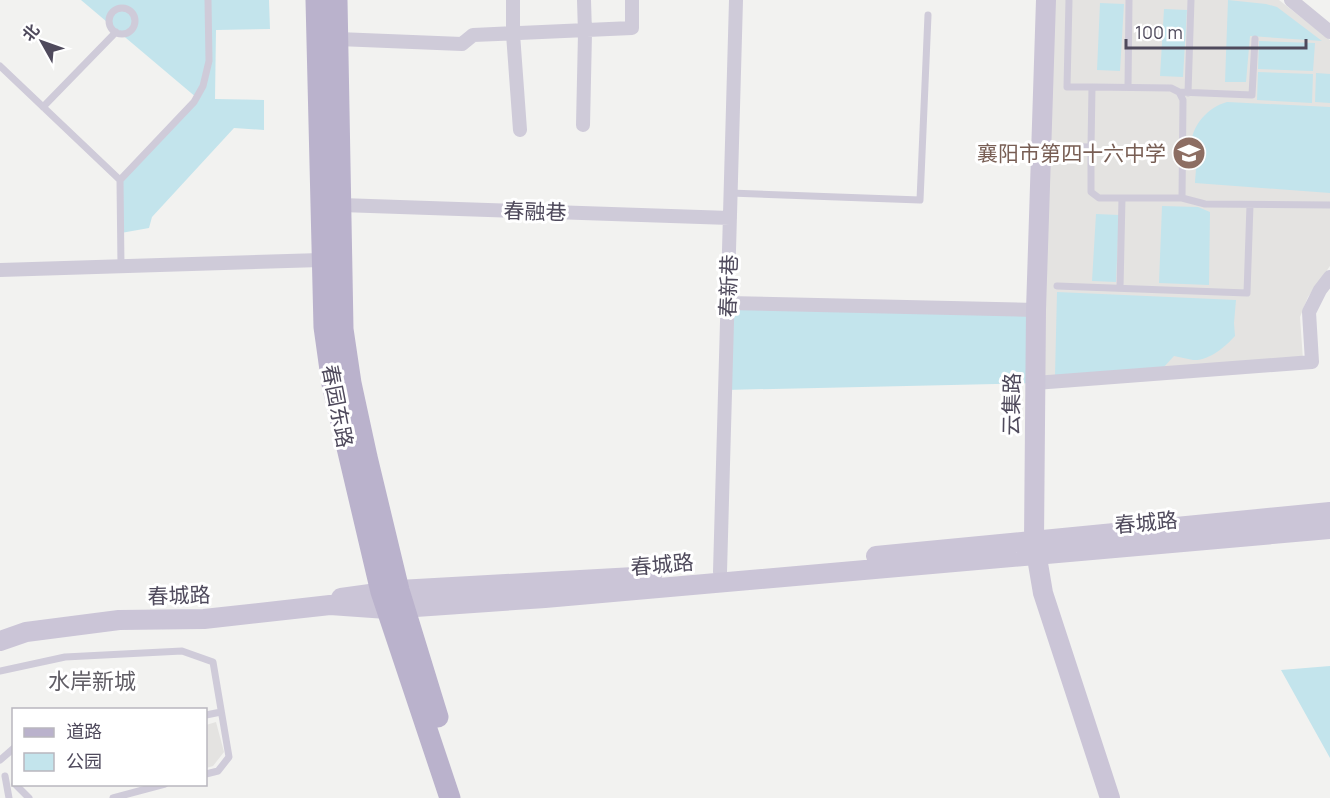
<svg xmlns="http://www.w3.org/2000/svg" width="1330" height="798" viewBox="0 0 1330 798" font-family="Manrope,'Noto Sans SC',sans-serif">
	<rect width="100%" height="100%" fill="#f2f2f0"/>
	<path fill="#e4e3e1" d="M 1053,0 L 1279,0 L 1330,40 L 1330,266 L 1308,297 L 1300,317 L 1303,360 L 1039,380 Z
		M 216,722 L 224,752 L 213,766 L 206,768 L 206,725 Z"/>
	<path fill="#c3e4ec" d="M 81,0 L 269,0 L 270,29 L 216,30 L 215,99 L 264,100 L 264,130 L 234,128 L 152,217 L 149,228 L 121,233 L 120,180 L 197,98 Z
		M 1228,0 L 1266,4 L 1277,7 L 1322,41 L 1250,36 L 1246,82 L 1225,82 Z
		M 1100,3 L 1124,4 L 1120,71 L 1097,70 Z
		M 1164,9 L 1187,10 L 1183,77 L 1160,76 Z
		M 1259,41 L 1315,43 L 1313,71 L 1258,69 Z
		M 1258,72 L 1313,74 L 1312,103 L 1257,100 Z
		M 1316,73 L 1330,74 L 1330,103 L 1315,102 Z
		M 1227,102 L 1330,107 L 1330,193 L 1195,183 C 1195,176 1197,169 1195,163 C 1194,160 1192,157 1192,154 C 1187,131 1205,108 1227,102 Z
		M 1162,206 L 1198,207 L 1210,212 L 1209,285 L 1159,283 Z
		M 1096,214 L 1119,215 L 1116,282 L 1092,281 Z
		M 1057,292 L 1236,300 L 1234,323 L 1235,336 C 1225,347 1209,361 1193,360 C 1187,359 1180,357 1174,356 L 1163,368 L 1055,376 Z
		M 727,303 L 1036,310 L 1035,383 L 725,390 Z
		M 1330,666 L 1330,758 L 1281,670 Z"/>
	<g fill="none" stroke-linecap="round" stroke-linejoin="round">
		<path stroke="#cfcbd9" stroke-width="7" d="M 1069,0 L 1067,87 L 1092,87
			M109 21a13 13 0 1 1 26 0a13 13 0 1 1-26 0Z
			M 0,66 L 120,180 L 194,102 L 203,86 L 209,61 L 208,0
			M 1128,87 L 1129,0
			M 1179,92 L 1252,95 L 1255,39
			M 1188,93 L 1191,0
			M 43,107 L 116,32
			M 1044,146 L 1091,147 L 1092,87 L 1171,88 L 1179,92 L 1183,100 L 1182,198 L 1205,204 L 1330,205
			M 1091,147 L 1091,192 L 1099,198 L 1182,198
			M 120,180 L 121,266
			M 730,193 L 920,200 L 928,15
			M 1057,286 L 1247,293 L 1250,205
			M 1120,288 L 1122,198
			M 0,671 L 65,657 L 182,651 L 213,662 L 229,757 L 218,771 L 206,774
			M 206,715 L 221,712
			M 0,760 L 14,748
			M 5,776 L 9,798
			M 15,784 L 29,798
			M 113,798 L 165,784"/>
		<path stroke="#cfcbd9" stroke-width="14" d="M 513,0 L 513,34 L 520,130
			M 1291,0 L 1330,32
			M 338,39 L 462,44 L 473,35 L 632,28 L 632,0
			M 583,125 L 585,33 L 584,0
			M 341,205 L 730,218
			M 0,270 L 321,260
			M 727,303 L 1036,310
			M 1035,383 L 1312,362 L 1309,312 L 1320,290 L 1330,277
			M 720,572 L 736,0"/>
		<path stroke="#cbc5d7" stroke-width="20" d="M 1046,0 L 1036,310 L 1034,540 L 1043,593 L 1110,798
			M 876,556 L 1330,512
			M 341,598 L 399,590 L 652,576
			M 0,641 L 26,632 L 119,620 L 204,619 L 330,605 L 387,609 L 545,598 L 1330,529"/>
		<path stroke="#bab2cc" stroke-width="21" d="M 316,0 L 324,327 L 332,384 L 381,592 L 450,798
			M 337,0 L 343,329 L 351,383 L 367,457 L 399,590 L 438,717"/>
	</g>
	<defs>
		<g id="school-disc" transform="scale(1.725)"><circle r="9.5" fill="#8d6e63" stroke="#fff"/><path d="M0-5L7-2L0 1L-7-2ZM-4 1L0 2.5L4 1V4Q0 6-4 4Z" fill="#fff"/></g>
	</defs>
	<g fill-rule="evenodd">
		<use href="#school-disc" x="1189" y="153"/>
	</g>
	<g text-anchor="middle" dominant-baseline="central" stroke-width="6" stroke-linejoin="round" paint-order="stroke">
		<g font-size="21" fill="#785e54" stroke="#fff" text-anchor="end">
			<text x="1166" y="153">襄阳市第四十六中学</text>
		</g>
		<g font-size="21" fill="#4f4a5c" stroke="#fff">
			<text transform="translate(535 211) rotate(2)">春融巷</text>
			<text transform="translate(728 286) rotate(-88)">春新巷</text>
			<text transform="translate(1011 404) rotate(-89)">云集路</text>
			<text transform="translate(338 406) rotate(79)">春园东路</text>
			<text transform="translate(1146 522) rotate(-5)">春城路</text>
			<text transform="translate(662 564) rotate(-5)">春城路</text>
			<text transform="translate(179 595) rotate(-2)">春城路</text>
		</g>
		<g font-size="22" fill="#605d65" stroke="#fff">
			<text x="92" y="681">水岸新城</text>
		</g>
	</g>
	<rect x="12" y="708" width="195" height="78" fill="#ffffff" stroke="#b9b7be" stroke-width="1.5"/>
	<rect x="24" y="728" width="30" height="9" fill="#bab2cc" stroke="#b9b7be" stroke-width="1.5"/>
	<text x="66" y="738" font-size="18" fill="#4f4a5c">道路</text>
	<rect x="24" y="753" width="30" height="18" fill="#c3e4ec" stroke="#b9b7be" stroke-width="1.5"/>
	<text x="66" y="768" font-size="18" fill="#4f4a5c">公园</text>
	<g transform="translate(42 42) rotate(310)" stroke="#ffffff" stroke-width="4.5" paint-order="stroke">
	<path d="M0-4.5L10 22L0 15L-10 22Z" fill="#4f4a5c"/>
	<text y="-9" font-size="16" font-weight="bold" text-anchor="middle" fill="#4f4a5c">北</text>
	</g>
	<path d="M1126 39v9h180v-9" fill="none" stroke="#4f4a5c" stroke-width="3"/>
	<text x="1135" y="39" font-size="18" fill="#4f4a5c" stroke="#ffffff" stroke-width="4.5" paint-order="stroke">100 m</text>
</svg>
